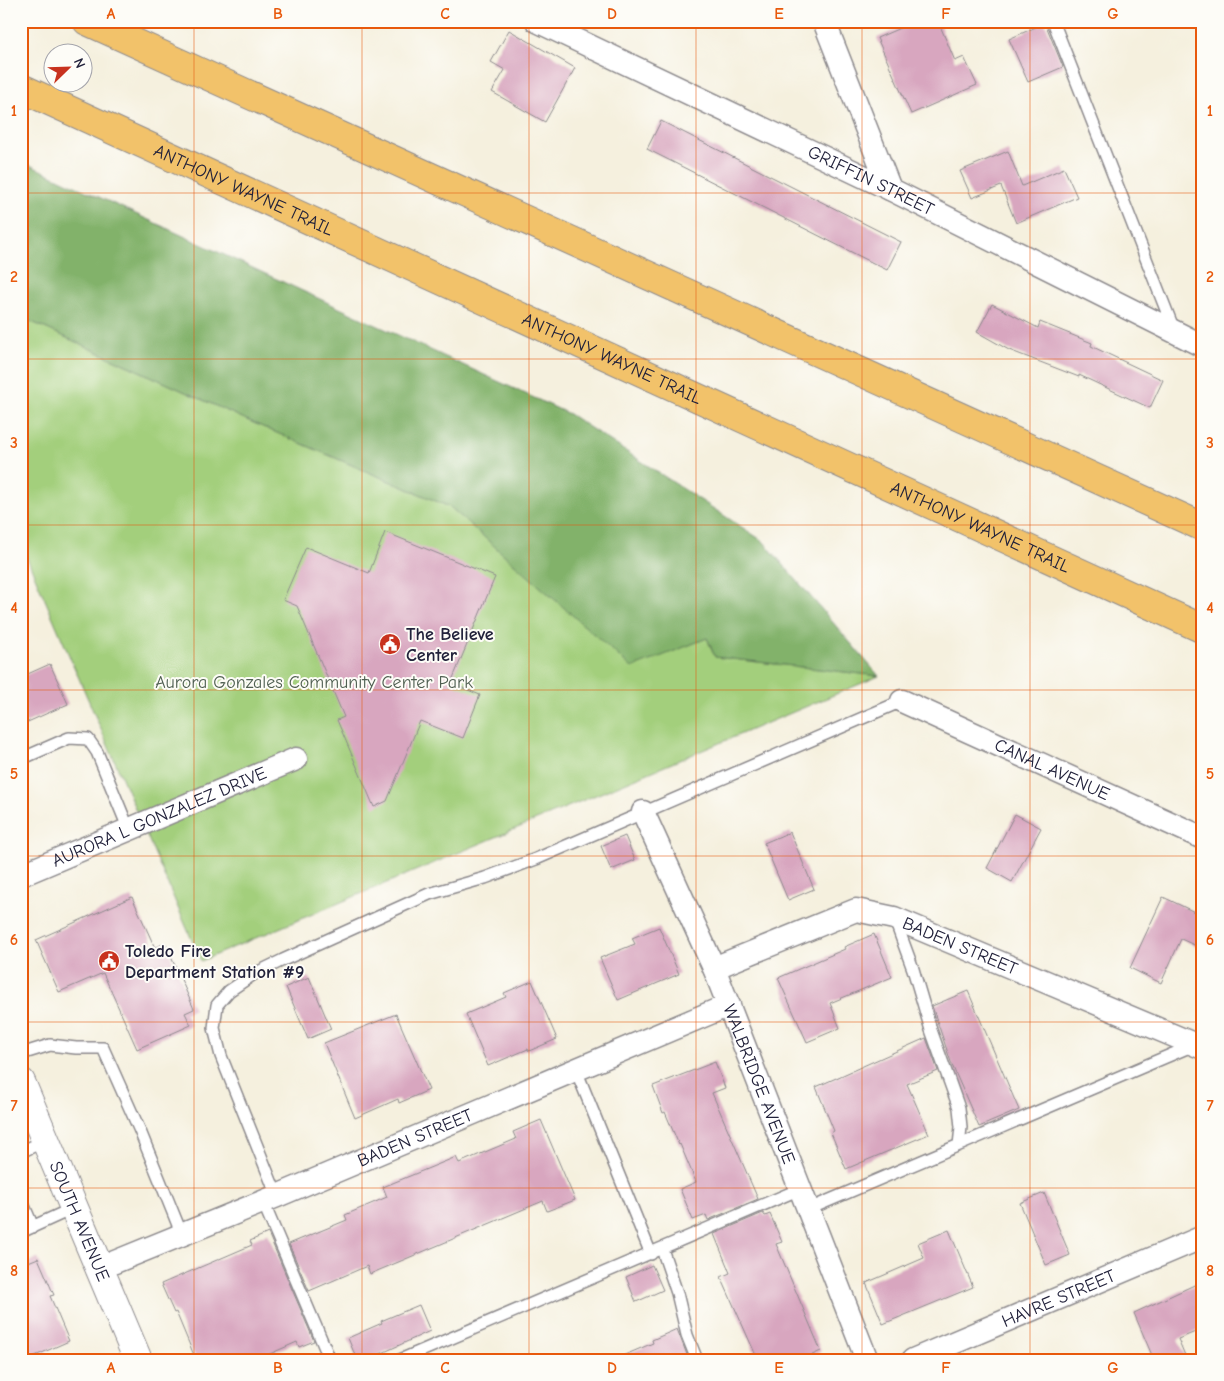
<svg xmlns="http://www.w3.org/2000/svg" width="1224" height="1381" viewBox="0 0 1224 1381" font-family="'Comic Neue',sans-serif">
	<rect width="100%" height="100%" fill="#fdfcf7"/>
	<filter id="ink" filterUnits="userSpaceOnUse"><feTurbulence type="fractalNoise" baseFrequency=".02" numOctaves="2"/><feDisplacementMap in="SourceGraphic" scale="10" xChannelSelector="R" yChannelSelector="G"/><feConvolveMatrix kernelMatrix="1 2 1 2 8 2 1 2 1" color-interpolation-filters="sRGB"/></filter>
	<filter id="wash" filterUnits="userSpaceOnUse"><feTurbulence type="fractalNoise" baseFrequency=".0096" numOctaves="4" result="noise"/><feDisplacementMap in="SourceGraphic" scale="20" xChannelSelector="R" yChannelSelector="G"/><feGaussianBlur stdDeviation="1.12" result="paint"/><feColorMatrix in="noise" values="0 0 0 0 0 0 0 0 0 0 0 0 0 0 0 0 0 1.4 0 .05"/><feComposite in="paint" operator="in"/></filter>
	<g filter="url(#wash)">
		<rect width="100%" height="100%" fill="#f5f0de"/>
		<path fill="#a3cf7b" stroke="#62785b" d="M 21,317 L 249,421 L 450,507 L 632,667 L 707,638 L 715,657 L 879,676 L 201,961 L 21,544 Z"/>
		<path fill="#82b26b" stroke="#526a53" d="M 21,161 L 569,414 L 763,541 L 879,676 L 715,657 L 707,638 L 632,668 L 450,507 L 249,421 L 21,317 Z"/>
		<g id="blocks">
			<path fill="#d8a6bf" d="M 916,21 L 938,21 L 955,61 L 964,57 L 977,85 L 911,114 L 877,38 Z
				M 1045,23 L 1063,67 L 1028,82 L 1009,39 Z
				M 509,30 L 575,68 L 545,122 L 492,92 L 505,70 L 491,62 Z
				M 661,121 L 901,242 L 887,270 L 647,149 Z
				M 1008,151 L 1022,186 L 1064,168 L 1077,197 L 1016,223 L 1001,186 L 972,198 L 960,171 Z
				M 992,304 L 1038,328 L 1040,322 L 1092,343 L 1091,346 L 1163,380 L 1150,408 L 1079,375 L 1079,377 L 1009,350 L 977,332 Z
				M 385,532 L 495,577 L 451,683 L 480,695 L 463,738 L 420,721 L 387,801 L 374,807 L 337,720 L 344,717 L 297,606 L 283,600 L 306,547 L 369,573 Z
				M 50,664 L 68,704 L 21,725 L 21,677 Z
				M 1015,814 L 1041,828 L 1012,882 L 987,868 Z
				M 790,832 L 814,889 L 788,900 L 764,843 Z
				M 625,836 L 635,860 L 611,870 L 601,846 Z
				M 132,897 L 155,948 L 165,943 L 194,1009 L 185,1013 L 191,1025 L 137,1049 L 103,973 L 59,992 L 36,940 Z
				M 1163,897 L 1203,916 L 1203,949 L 1181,939 L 1161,983 L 1130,968 Z
				M 659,927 L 679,974 L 618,1000 L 600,958 L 635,944 L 632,938 Z
				M 874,934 L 892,977 L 830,1003 L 840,1028 L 807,1042 L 778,978 L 845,949 L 844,947 Z
				M 309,977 L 331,1029 L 308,1039 L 286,987 Z
				M 532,981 L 557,1039 L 529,1051 L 528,1049 L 488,1066 L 466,1014 L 506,997 L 504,993 Z
				M 968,991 L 1019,1110 L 979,1127 L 952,1065 L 932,1006 Z
				M 396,1014 L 429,1090 L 399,1103 L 398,1099 L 355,1118 L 324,1043 Z
				M 926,1038 L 938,1071 L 907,1084 L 929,1134 L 846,1169 L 831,1133 L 834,1131 L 816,1087 Z
				M 715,1062 L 725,1088 L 712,1093 L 758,1199 L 708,1220 L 706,1215 L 693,1220 L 680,1189 L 696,1182 L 680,1144 L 679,1145 L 665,1112 L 663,1113 L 653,1086 Z
				M 541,1120 L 575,1200 L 547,1211 L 543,1201 L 370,1274 L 367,1266 L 309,1291 L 289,1244 L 347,1220 L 345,1215 L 387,1197 L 383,1187 L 456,1157 L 459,1163 L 516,1139 L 513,1132 Z
				M 1044,1193 L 1070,1255 L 1046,1265 L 1020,1203 Z
				M 763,1213 L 765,1216 L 770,1214 L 782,1242 L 776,1244 L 821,1351 L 801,1360 L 758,1360 L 721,1277 L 730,1273 L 714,1234 Z
				M 949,1230 L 973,1287 L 883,1324 L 866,1283 L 924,1258 L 918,1243 Z
				M 268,1233 L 314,1341 L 299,1347 L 297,1342 L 256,1360 L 196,1360 L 176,1312 L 174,1313 L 161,1284 L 252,1245 L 250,1241 Z
				M 38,1258 L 54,1295 L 50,1296 L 69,1341 L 26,1360 L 21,1360 L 21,1265 Z
				M 652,1265 L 663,1290 L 636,1302 L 626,1277 Z
				M 1203,1281 L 1203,1329 L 1178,1339 L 1187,1360 L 1154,1360 L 1134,1313 Z
				M 419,1305 L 430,1331 L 367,1360 L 357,1360 L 348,1338 L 382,1323 L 381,1321 Z
				M 677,1329 L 689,1360 L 613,1360 L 653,1343 L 652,1340 Z"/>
		</g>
	</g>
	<g filter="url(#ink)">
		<use href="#blocks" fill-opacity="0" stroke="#8c898c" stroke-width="1"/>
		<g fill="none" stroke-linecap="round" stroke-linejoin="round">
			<g stroke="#8c898c" stroke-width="14">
				<path id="service" d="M 1053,21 L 1174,330
					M 21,759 L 69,738 L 88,739 L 97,752 L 129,830
					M 895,920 L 913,969 L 931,1030 L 959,1108 L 961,1127 L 959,1145
					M 21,1054 L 50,1045 L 76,1048 L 103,1048 L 140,1131 L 182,1235
					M 576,1070 L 651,1254
					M 21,1152 L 46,1140
					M 277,1196 L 221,1056 L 214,1028 L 217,1005 L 229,991 L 254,974 L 283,960 L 429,894 L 485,878 L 536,859 L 902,701
					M 21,1199 L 33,1227
					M 263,1202 L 330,1360
					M 809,1209 L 1194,1045
					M 21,1232 L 74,1208
					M 662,1249 L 677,1293 L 687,1335 L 697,1360
					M 400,1360 L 800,1189"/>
			</g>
			<g stroke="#8c898c" stroke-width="25">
				<g id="minor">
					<path id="s1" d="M 537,21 L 890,189 L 1203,346"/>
					<path d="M 824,21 L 890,189"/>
					<path id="s2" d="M 902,701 L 1203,838"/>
					<path id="s3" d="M 643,812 L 714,968 L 867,1360"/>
					<path id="s4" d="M 21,875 L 296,759"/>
					<path id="s5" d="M 714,968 L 856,910 L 894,918 L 1203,1048"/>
					<path id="s6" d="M 100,1268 L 277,1196 L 729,1005"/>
					<path id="s7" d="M 913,1360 L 1203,1237"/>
				</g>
			</g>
			<g stroke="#8c898c" stroke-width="30">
				<g id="tertiary">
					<path id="s8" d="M 21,1082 L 138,1360"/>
				</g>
			</g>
			<g stroke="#8c898c" stroke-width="30">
				<g id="trunk">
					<path d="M 87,21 L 1203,527"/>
					<path id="s9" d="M 21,88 L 1203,629"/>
				</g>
			</g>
			<use href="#service" stroke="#fff" stroke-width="11"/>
			<use href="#minor" stroke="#fff" stroke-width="22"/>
			<use href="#tertiary" stroke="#fff" stroke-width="28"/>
			<use href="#trunk" stroke="#f2c26a" stroke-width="28"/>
		</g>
	</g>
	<path fill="none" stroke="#e8590c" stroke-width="1" stroke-opacity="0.55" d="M 194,21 L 194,1360M 362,21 L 362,1360M 529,21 L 529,1360M 696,21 L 696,1360M 862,21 L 862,1360M 1030,21 L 1030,1360M 21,193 L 1203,193M 21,359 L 1203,359M 21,525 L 1203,525M 21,690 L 1203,690M 21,856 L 1203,856M 21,1022 L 1203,1022M 21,1188 L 1203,1188"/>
	<defs>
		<g id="civic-disc" transform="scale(1.125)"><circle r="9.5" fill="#c8321e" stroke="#fdfcf7"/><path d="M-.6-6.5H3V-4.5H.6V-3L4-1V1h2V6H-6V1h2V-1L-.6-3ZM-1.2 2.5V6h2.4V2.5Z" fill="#fff"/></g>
	</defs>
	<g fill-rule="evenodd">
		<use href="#civic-disc" x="390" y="644"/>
		<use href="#civic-disc" x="109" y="961"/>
	</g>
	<g text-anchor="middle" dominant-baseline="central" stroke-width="4" stroke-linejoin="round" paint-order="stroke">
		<g font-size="18" fill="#22223b" stroke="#fdfcf7">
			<text stroke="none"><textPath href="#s1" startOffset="370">GRIFFIN STREET</textPath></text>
			<text stroke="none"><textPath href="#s9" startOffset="245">ANTHONY WAYNE TRAIL</textPath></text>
			<text stroke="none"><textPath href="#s9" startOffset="650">ANTHONY WAYNE TRAIL</textPath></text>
			<text stroke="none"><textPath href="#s9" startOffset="1055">ANTHONY WAYNE TRAIL</textPath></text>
			<text stroke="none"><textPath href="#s2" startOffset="165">CANAL AVENUE</textPath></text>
			<text stroke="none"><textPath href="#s4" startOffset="150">AURORA L GONZALEZ DRIVE</textPath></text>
			<text stroke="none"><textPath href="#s5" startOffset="264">BADEN STREET</textPath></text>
			<text stroke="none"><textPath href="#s3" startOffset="296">WALBRIDGE AVENUE</textPath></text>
			<text stroke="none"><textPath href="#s6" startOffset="341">BADEN STREET</textPath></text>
			<text stroke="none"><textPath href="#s8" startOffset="151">SOUTH AVENUE</textPath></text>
			<text stroke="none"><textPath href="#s7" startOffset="158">HAVRE STREET</textPath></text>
		</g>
		<g font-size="18" font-weight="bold" fill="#22223b" stroke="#fdfcf7" text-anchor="start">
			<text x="406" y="634">The Believe<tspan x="406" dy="21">Center</tspan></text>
			<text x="125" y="951">Toledo Fire<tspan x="125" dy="21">Department Station #9</tspan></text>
		</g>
		<g font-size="18" fill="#4f5f51" stroke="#fdfcf7">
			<text x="314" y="682">Aurora Gonzales Community Center Park</text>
		</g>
	</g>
	<rect width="1224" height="1381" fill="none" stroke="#fdfcf7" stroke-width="55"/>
	<g transform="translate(68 68) rotate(67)"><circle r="24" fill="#fdfcf7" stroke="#a5a5ac"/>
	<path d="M0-4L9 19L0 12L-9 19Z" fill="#c8321e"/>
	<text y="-8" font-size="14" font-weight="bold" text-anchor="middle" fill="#22223b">N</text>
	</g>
	<rect x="28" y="28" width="1168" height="1326" fill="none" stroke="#e8590c" stroke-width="2"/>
	<g font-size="16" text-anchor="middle" font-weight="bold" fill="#e8590c">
		<text x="111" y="19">A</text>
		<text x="278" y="19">B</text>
		<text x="445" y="19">C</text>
		<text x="612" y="19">D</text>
		<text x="779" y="19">E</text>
		<text x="946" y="19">F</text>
		<text x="1113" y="19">G</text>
		<text x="14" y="116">1</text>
		<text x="1210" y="116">1</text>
		<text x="14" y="282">2</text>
		<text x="1210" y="282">2</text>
		<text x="14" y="448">3</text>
		<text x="1210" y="448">3</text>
		<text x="14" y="613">4</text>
		<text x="1210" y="613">4</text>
		<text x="14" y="779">5</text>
		<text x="1210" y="779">5</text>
		<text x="14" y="945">6</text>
		<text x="1210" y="945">6</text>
		<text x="14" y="1111">7</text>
		<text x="1210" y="1111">7</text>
		<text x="14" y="1276">8</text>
		<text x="1210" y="1276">8</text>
		<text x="111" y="1373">A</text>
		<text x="278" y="1373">B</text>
		<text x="445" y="1373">C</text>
		<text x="612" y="1373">D</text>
		<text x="779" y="1373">E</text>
		<text x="946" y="1373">F</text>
		<text x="1113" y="1373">G</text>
	</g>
</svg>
